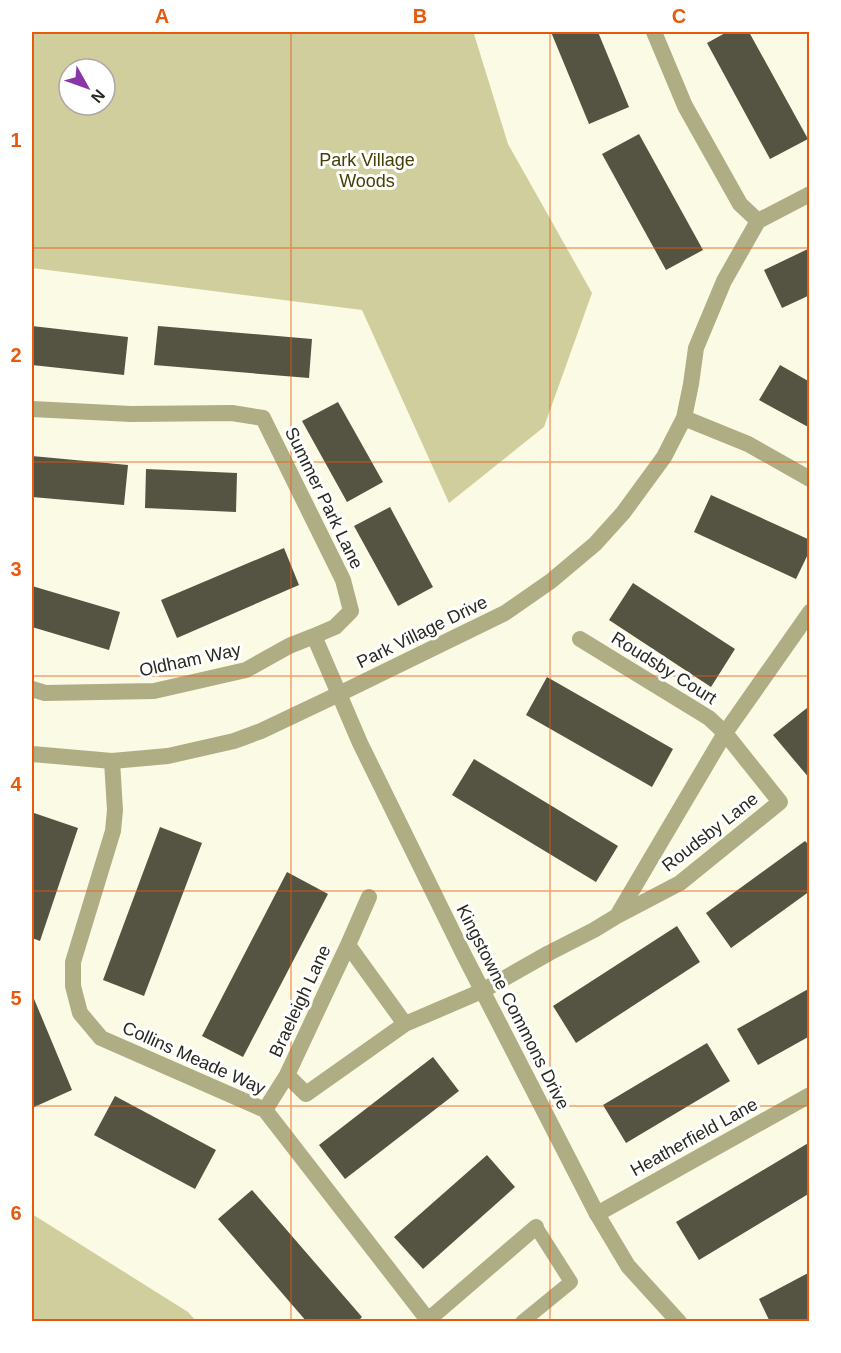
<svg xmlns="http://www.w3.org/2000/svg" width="841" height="1353" viewBox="0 0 841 1353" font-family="Arial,sans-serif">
	<rect width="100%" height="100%" fill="#fbfae4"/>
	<path fill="#d1ce9d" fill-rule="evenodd" d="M 32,32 L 476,32 L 474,34 L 508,144 L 592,293 L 544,427 L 449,503 L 362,310 L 32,268 ZM 69,69 L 105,69 L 105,105 L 69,105 Z
		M 32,1214 L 188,1312 L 196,1321 L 32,1321 Z"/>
	<path fill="#555442" d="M 551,32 L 598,32 L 629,107 L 589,124 Z
		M 727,32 L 749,32 L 808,139 L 770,159 L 707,43 Z
		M 639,134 L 703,250 L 666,270 L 602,154 Z
		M 810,248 L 810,295 L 782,308 L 764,270 Z
		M 32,326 L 128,337 L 124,375 L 32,365 Z
		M 158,326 L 312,339 L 309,378 L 154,365 Z
		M 780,365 L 810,382 L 810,428 L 759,400 Z
		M 338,402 L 383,482 L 347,502 L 302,421 Z
		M 32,456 L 128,465 L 124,505 L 32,497 Z
		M 146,469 L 237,473 L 236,512 L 145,508 Z
		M 711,495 L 810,540 L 810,550 L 796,579 L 694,532 Z
		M 390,507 L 433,587 L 398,606 L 354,526 Z
		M 284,548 L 299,585 L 177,638 L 161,600 Z
		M 633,583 L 735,649 L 711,687 L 609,620 Z
		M 32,586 L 120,612 L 109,650 L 32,627 Z
		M 547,677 L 673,749 L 652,787 L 526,715 Z
		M 807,708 L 810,711 L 810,779 L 773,735 Z
		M 474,759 L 618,846 L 596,882 L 452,795 Z
		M 34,813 L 78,828 L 40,941 L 32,938 L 32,822 Z
		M 160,827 L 202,843 L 144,996 L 103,980 Z
		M 805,841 L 810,846 L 810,891 L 731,948 L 706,913 Z
		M 287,872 L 328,894 L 243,1057 L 202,1036 Z
		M 677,926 L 700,962 L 576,1043 L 553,1006 Z
		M 810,988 L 810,1036 L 758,1065 L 737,1029 Z
		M 32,994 L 72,1090 L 32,1108 Z
		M 707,1043 L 730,1081 L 626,1143 L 603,1105 Z
		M 433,1057 L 459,1091 L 345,1179 L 319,1145 Z
		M 115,1096 L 216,1150 L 195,1189 L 94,1135 Z
		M 810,1142 L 810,1193 L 699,1260 L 676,1222 Z
		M 487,1155 L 515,1187 L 423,1269 L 394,1237 Z
		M 252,1190 L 362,1317 L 357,1322 L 307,1322 L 218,1219 Z
		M 810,1272 L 810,1322 L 770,1322 L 759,1299 Z"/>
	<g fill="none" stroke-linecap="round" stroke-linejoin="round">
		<path stroke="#afad83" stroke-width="14" d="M 522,1322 L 571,1282 L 536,1227"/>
		<path stroke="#afad83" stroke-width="16" d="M 654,32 L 685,106 L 740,204 L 758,221 L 810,194
			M 32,409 L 131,414 L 232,413 L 263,418 L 343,580 L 351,611 L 335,627 L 314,636 L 339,694 L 505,613 L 551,581 L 595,544 L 623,513 L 664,457 L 684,418 L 691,384 L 696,348 L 724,281 L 758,221
			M 684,418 L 748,444 L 810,479
			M 580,639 L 709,718 L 725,733 L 780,802 L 680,883 L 617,916
			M 32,689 L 45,693 L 154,691 L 246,670 L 289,646 L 314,636
			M 112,761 L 115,810 L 113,831 L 73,962 L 73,986 L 80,1013 L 101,1038 L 265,1110 L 428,1320 L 536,1227
			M 369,897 L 348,945 L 405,1024 L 482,991 L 549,953 L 594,930 L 617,916 L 725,733 L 810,612
			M 287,1075 L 306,1094 L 405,1024
			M 265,1110 L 287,1075 L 348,945
			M 597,1214 L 810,1095"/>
		<path stroke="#afad83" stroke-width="16" d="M 32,754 L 112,761 L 168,756 L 234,741 L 261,731 L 339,694 L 360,743 L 464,955 L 597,1214 L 628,1266 L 679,1322"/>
	</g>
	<path fill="none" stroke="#e8590c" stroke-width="1.5" stroke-opacity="0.55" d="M 291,32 L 291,1322M 550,32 L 550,1322M 32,248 L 810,248M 32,462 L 810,462M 32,676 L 810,676M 32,891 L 810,891M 32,1106 L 810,1106"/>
	<g text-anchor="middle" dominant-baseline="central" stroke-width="6" stroke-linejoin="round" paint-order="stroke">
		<g font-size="18" fill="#443f00" stroke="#fff">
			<text x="367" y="160">Park Village<tspan x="367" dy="21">Woods</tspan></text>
		</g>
		<g font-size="18" fill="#292921" stroke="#fff">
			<text transform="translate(324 498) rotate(64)">Summer Park Lane</text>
			<text transform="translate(422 632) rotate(-26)">Park Village Drive</text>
			<text transform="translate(190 660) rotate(-12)">Oldham Way</text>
			<text transform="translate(664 668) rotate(32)">Roudsby Court</text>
			<text transform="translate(710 832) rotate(-38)">Roudsby Lane</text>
			<text transform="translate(300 1001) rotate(-65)">Braeleigh Lane</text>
			<text transform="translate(513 1007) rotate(63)">Kingstowne Commons Drive</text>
			<text transform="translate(194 1058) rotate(24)">Collins Meade Way</text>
			<text transform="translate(694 1137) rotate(-29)">Heatherfield Lane</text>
		</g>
	</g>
	<rect width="841" height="1353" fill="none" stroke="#ffffff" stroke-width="66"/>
	<g transform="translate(87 87) rotate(130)"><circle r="28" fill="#ffffff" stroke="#a9a9a6" stroke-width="1.5"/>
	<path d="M0-4.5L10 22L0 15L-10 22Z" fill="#8837a6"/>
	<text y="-9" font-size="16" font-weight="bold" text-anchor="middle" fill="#292921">N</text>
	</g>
	<rect x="33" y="33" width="775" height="1287" fill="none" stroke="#e8590c" stroke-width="2"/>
	<g font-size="20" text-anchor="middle" font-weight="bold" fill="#e8590c">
		<text x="162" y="23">A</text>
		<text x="420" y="23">B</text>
		<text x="679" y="23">C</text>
		<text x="16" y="147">1</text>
		<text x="16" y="362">2</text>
		<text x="16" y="576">3</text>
		<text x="16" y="791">4</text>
		<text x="16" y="1005">5</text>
		<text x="16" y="1220">6</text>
	</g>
</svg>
